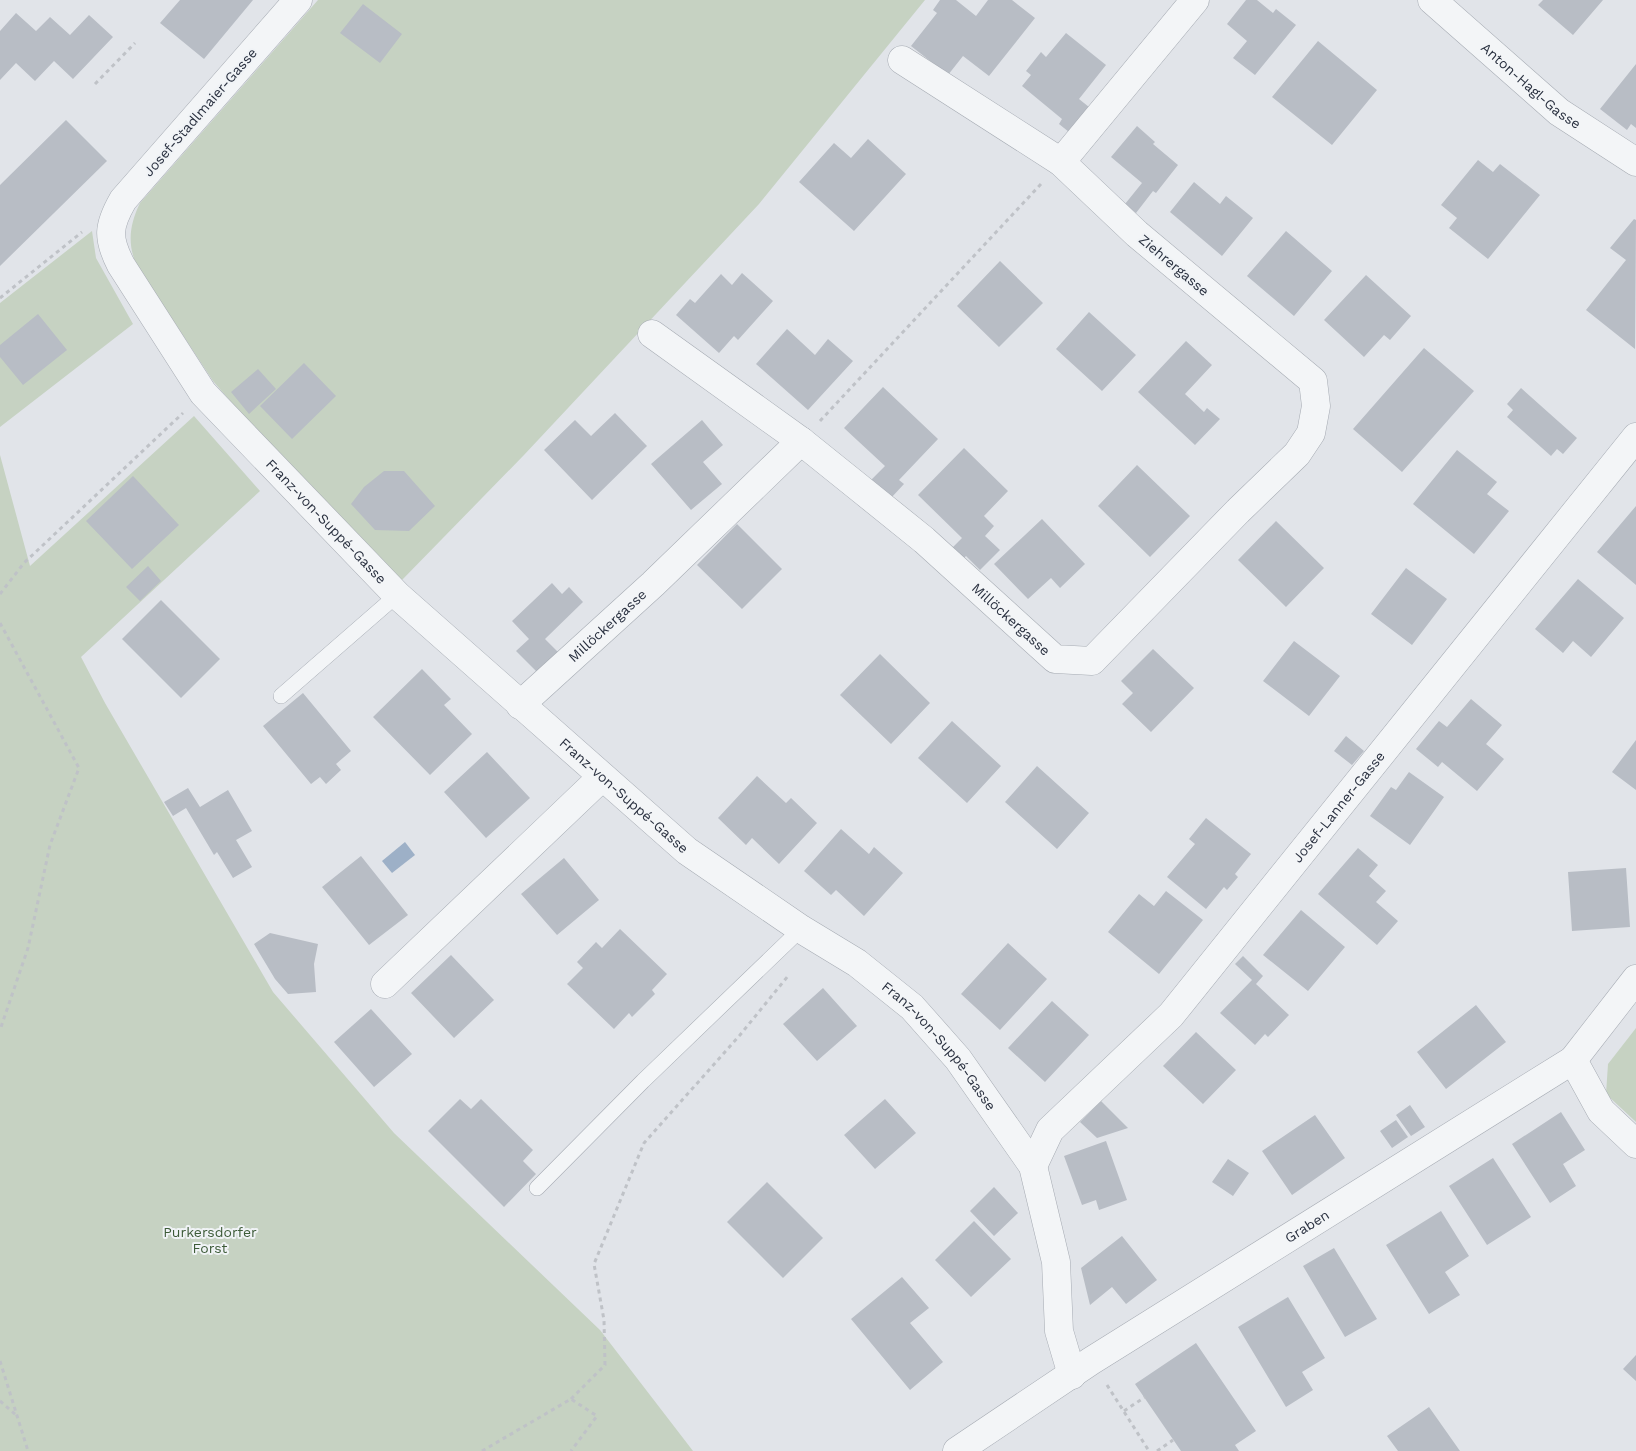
<svg xmlns="http://www.w3.org/2000/svg" width="1636" height="1451" viewBox="0 0 1636 1451" font-family="'Work Sans',sans-serif">
	<rect width="100%" height="100%" fill="#e1e4e9"/>
	<path fill="#c6d2c2" d="M 318,0 L 925,0 L 759,204 L 524,455 L 402,580 L 287,467 L 213,381 L 136,264 C 127,242 130,224 140,203 Z
		M 92,231 L 96,258 L 133,324 L 0,427 L 0,303 Z
		M 194,416 L 260,491 L 81,657 L 105,703 L 273,992 L 394,1133 L 600,1330 L 693,1451 L 0,1451 L 0,455 L 30,566 Z
		M 1636,1028 L 1636,1122 L 1606,1094 L 1608,1064 Z"/>
	<path fill="#9db0c7" d="M 405,842 L 415,855 L 392,873 L 382,861 Z"/>
	<path fill="#b8bdc5" d="M 180,0 L 253,0 L 204,59 L 160,23 Z
		M 940,0 L 956,0 L 976,16 L 988,0 L 1012,0 L 1035,18 L 989,76 L 963,56 L 948,75 L 911,46 L 937,13 L 933,10 Z
		M 1246,0 L 1257,0 L 1273,13 L 1276,9 L 1296,25 L 1255,75 L 1233,58 L 1247,41 L 1227,24 Z
		M 1543,0 L 1603,0 L 1573,35 L 1538,5 Z
		M 363,4 L 402,34 L 380,63 L 340,33 Z
		M 16,13 L 36,31 L 50,17 L 70,35 L 89,15 L 113,37 L 73,79 L 54,61 L 35,81 L 16,63 L 0,80 L 0,31 Z
		M 1066,33 L 1106,65 L 1079,99 L 1094,111 L 1074,136 L 1059,124 L 1062,119 L 1022,86 L 1031,75 L 1026,71 L 1041,52 L 1046,57 Z
		M 1318,41 L 1377,90 L 1332,145 L 1272,97 Z
		M 1636,64 L 1636,128 L 1631,124 L 1627,130 L 1600,109 Z
		M 66,120 L 107,161 L 0,266 L 0,185 Z
		M 1137,126 L 1155,142 L 1153,144 L 1178,165 L 1156,193 L 1153,191 L 1136,213 L 1125,204 L 1142,183 L 1111,157 Z
		M 868,139 L 906,174 L 854,231 L 799,182 L 834,143 L 851,158 Z
		M 1478,160 L 1493,172 L 1500,164 L 1540,195 L 1488,259 L 1449,228 L 1457,218 L 1441,205 Z
		M 1194,182 L 1220,204 L 1226,196 L 1253,218 L 1222,256 L 1170,212 Z
		M 1634,219 L 1636,220 L 1635,349 L 1586,310 L 1626,260 L 1610,248 Z
		M 1286,231 L 1332,271 L 1294,316 L 1247,276 Z
		M 1000,261 L 1043,303 L 999,347 L 957,306 Z
		M 742,273 L 773,301 L 738,340 L 734,336 L 719,353 L 676,315 L 690,299 L 695,303 L 721,274 L 732,285 Z
		M 1366,275 L 1411,316 L 1390,340 L 1384,335 L 1364,357 L 1324,320 Z
		M 1089,312 L 1136,355 L 1102,391 L 1056,349 Z
		M 38,314 L 67,350 L 23,385 L 0,357 L 0,345 Z
		M 787,329 L 815,355 L 828,339 L 853,361 L 808,410 L 756,364 Z
		M 1186,341 L 1212,365 L 1185,394 L 1204,412 L 1207,408 L 1220,419 L 1195,445 L 1138,392 Z
		M 1424,348 L 1474,391 L 1402,472 L 1353,429 Z
		M 304,363 L 336,396 L 292,439 L 260,406 Z
		M 258,369 L 276,389 L 249,414 L 231,392 Z
		M 883,387 L 938,439 L 899,480 L 904,484 L 891,498 L 871,480 L 885,466 L 844,428 Z
		M 1521,388 L 1577,438 L 1563,454 L 1557,449 L 1551,456 L 1507,417 L 1513,410 L 1507,404 Z
		M 615,413 L 647,446 L 592,500 L 544,450 L 575,420 L 591,436 Z
		M 702,420 L 723,445 L 703,462 L 722,484 L 691,510 L 651,464 Z
		M 964,448 L 1008,491 L 984,516 L 994,526 L 985,536 L 1000,550 L 980,570 L 966,556 L 962,560 L 951,549 L 962,538 L 918,495 Z
		M 1457,450 L 1497,482 L 1487,494 L 1509,511 L 1474,554 L 1413,504 Z
		M 1137,465 L 1190,516 L 1150,557 L 1098,506 Z
		M 384,471 L 404,471 L 435,506 L 409,531 L 375,530 L 351,504 L 364,487 Z
		M 133,476 L 179,525 L 132,569 L 86,521 Z
		M 1636,506 L 1636,585 L 1597,552 Z
		M 1042,519 L 1085,564 L 1060,588 L 1051,578 L 1028,599 L 994,564 Z
		M 1276,521 L 1324,568 L 1286,607 L 1238,560 Z
		M 737,524 L 782,569 L 742,609 L 697,565 Z
		M 148,566 L 161,581 L 140,601 L 126,587 Z
		M 1406,568 L 1447,599 L 1412,645 L 1371,614 Z
		M 1578,579 L 1624,618 L 1591,657 L 1573,641 L 1563,653 L 1535,629 Z
		M 552,583 L 562,594 L 569,587 L 583,602 L 545,639 L 558,652 L 537,672 L 516,651 L 529,639 L 512,621 Z
		M 161,600 L 220,659 L 181,698 L 122,639 Z
		M 1294,641 L 1340,676 L 1309,716 L 1263,681 Z
		M 1153,649 L 1194,688 L 1151,732 L 1122,704 L 1133,693 L 1121,681 Z
		M 880,654 L 930,703 L 891,744 L 840,695 Z
		M 422,669 L 451,699 L 444,705 L 472,734 L 430,775 L 373,717 Z
		M 303,693 L 351,751 L 336,764 L 341,770 L 326,784 L 320,777 L 311,784 L 263,726 Z
		M 1471,699 L 1502,725 L 1486,744 L 1504,759 L 1477,791 L 1442,762 L 1438,767 L 1416,749 L 1439,721 L 1447,727 Z
		M 952,721 L 1001,766 L 967,803 L 918,758 Z
		M 1346,736 L 1364,751 L 1352,765 L 1334,751 Z
		M 1636,740 L 1636,790 L 1612,772 Z
		M 487,752 L 530,798 L 486,838 L 444,792 Z
		M 1037,766 L 1089,813 L 1057,849 L 1005,802 Z
		M 1409,772 L 1444,797 L 1410,845 L 1370,816 L 1391,787 L 1396,790 Z
		M 757,776 L 786,803 L 791,798 L 817,823 L 779,864 L 752,838 L 746,845 L 718,818 Z
		M 188,788 L 200,807 L 228,790 L 252,831 L 236,840 L 252,867 L 233,878 L 217,852 L 214,855 L 186,808 L 173,816 L 164,802 Z
		M 1206,818 L 1251,854 L 1235,874 L 1238,877 L 1227,890 L 1224,887 L 1206,909 L 1167,877 L 1195,844 L 1189,839 Z
		M 841,829 L 869,854 L 874,847 L 903,873 L 864,916 L 836,890 L 831,895 L 804,871 Z
		M 1358,848 L 1378,865 L 1369,876 L 1386,891 L 1376,902 L 1398,921 L 1377,945 L 1318,894 Z
		M 361,856 L 408,915 L 369,945 L 322,887 Z
		M 564,858 L 599,900 L 557,935 L 521,894 Z
		M 1626,868 L 1630,927 L 1572,931 L 1568,872 Z
		M 1166,891 L 1203,920 L 1159,974 L 1108,932 L 1139,894 L 1154,906 Z
		M 1301,910 L 1345,947 L 1308,991 L 1263,955 Z
		M 620,929 L 667,974 L 652,990 L 655,994 L 632,1017 L 629,1013 L 614,1029 L 567,984 L 583,968 L 577,962 L 596,942 L 602,948 Z
		M 270,933 L 318,944 L 314,964 L 316,992 L 288,994 L 275,979 L 254,944 Z
		M 1008,943 L 1047,979 L 1000,1030 L 961,994 Z
		M 451,955 L 494,1000 L 454,1038 L 411,993 Z
		M 1243,956 L 1263,976 L 1256,984 L 1289,1015 L 1268,1037 L 1265,1034 L 1255,1045 L 1220,1013 L 1252,980 L 1235,964 Z
		M 823,988 L 857,1026 L 817,1061 L 783,1024 Z
		M 1052,1001 L 1089,1035 L 1045,1082 L 1008,1048 Z
		M 1476,1005 L 1506,1042 L 1446,1089 L 1417,1052 Z
		M 371,1009 L 412,1054 L 374,1087 L 334,1042 Z
		M 1196,1032 L 1236,1070 L 1203,1104 L 1163,1066 Z
		M 460,1099 L 471,1109 L 481,1099 L 533,1150 L 523,1161 L 536,1174 L 504,1207 L 428,1131 Z
		M 885,1099 L 916,1133 L 875,1169 L 844,1135 Z
		M 1101,1101 L 1128,1128 L 1097,1138 L 1080,1122 Z
		M 1410,1105 L 1425,1127 L 1411,1136 L 1396,1115 Z
		M 1561,1112 L 1585,1150 L 1563,1164 L 1576,1186 L 1550,1203 L 1512,1144 Z
		M 1315,1115 L 1345,1158 L 1292,1195 L 1262,1151 Z
		M 1396,1120 L 1408,1137 L 1392,1148 L 1380,1131 Z
		M 1106,1141 L 1127,1200 L 1099,1210 L 1096,1200 L 1082,1205 L 1064,1156 Z
		M 1493,1158 L 1531,1217 L 1487,1245 L 1449,1186 Z
		M 1228,1159 L 1249,1173 L 1233,1196 L 1212,1182 Z
		M 767,1182 L 823,1238 L 783,1278 L 727,1222 Z
		M 994,1187 L 1018,1213 L 994,1236 L 970,1211 Z
		M 1441,1211 L 1469,1256 L 1445,1272 L 1460,1295 L 1429,1314 L 1386,1245 Z
		M 974,1221 L 1011,1259 L 971,1297 L 935,1260 Z
		M 1122,1236 L 1157,1280 L 1126,1304 L 1112,1287 L 1090,1305 L 1081,1268 Z
		M 1334,1248 L 1377,1319 L 1345,1337 L 1303,1266 Z
		M 902,1277 L 929,1308 L 910,1323 L 943,1362 L 910,1390 L 851,1319 Z
		M 1288,1297 L 1325,1358 L 1302,1372 L 1313,1390 L 1286,1407 L 1238,1327 Z
		M 1196,1343 L 1256,1431 L 1235,1445 L 1239,1451 L 1181,1451 L 1135,1384 Z
		M 1636,1355 L 1636,1381 L 1623,1369 Z
		M 1429,1407 L 1460,1451 L 1398,1451 L 1387,1436 Z"/>
	<g fill="none" stroke-linecap="round" stroke-linejoin="round">
		<g stroke="#a6abb3" stroke-width="16">
			<path id="lane" d="M 281,696 L 397,595
				M 537,1188 L 643,1081 L 801,929"/>
		</g>
		<g stroke="#a6abb3" stroke-width="29">
			<g id="street">
				<path id="s1" d="M 298,0 L 123,200 C 108,226 107,238 121,265 L 203,393 L 397,595 L 687,851 L 801,929 L 857,963 L 912,1007 L 958,1059 L 1033,1166 L 1056,1262 L 1059,1331 L 1072,1375"/>
				<path id="s2" d="M 1432,0 L 1559,112 L 1636,162"/>
				<path d="M 1061,162 L 1195,0"/>
				<path id="s3" d="M 652,334 L 801,441 L 857,486 L 924,540 L 1055,659 L 1092,661 L 1238,511 L 1297,454 L 1311,433 L 1316,406 L 1313,381 L 1137,234 L 1061,162 L 902,60"/>
				<path id="s4" d="M 520,705 L 653,584 L 801,441"/>
				<path d="M 385,984 L 602,777"/>
				<path d="M 1573,1060 L 1601,1111 L 1636,1144"/>
				<path id="s5" d="M 1033,1166 L 1050,1130 L 1171,1015 L 1636,437"/>
				<path id="s6" d="M 957,1451 L 1091,1361 L 1573,1060 L 1636,979"/>
			</g>
		</g>
		<path stroke="#bfc2c7" stroke-width="3" stroke-dasharray="4 4" stroke-linecap="butt" d="M 95,84 L 135,43
			M 0,298 L 82,232
			M 820,421 L 1041,184
			M 0,594 L 24,563 L 183,413
			M 0,623 L 79,768 L 50,845 L 28,948 L 0,1030
			M 0,1361 L 28,1451
			M 1107,1385 L 1149,1451
			M 571,1399 L 605,1365 L 604,1320 L 594,1264 L 644,1143 L 740,1035 L 788,976
			M 0,1401 L 16,1415
			M 1124,1411 L 1145,1397
			M 482,1451 L 571,1399 L 597,1416 L 571,1451
			M 1157,1451 L 1173,1440"/>
		<use href="#lane" stroke="#f3f5f7" stroke-width="15"/>
		<use href="#street" stroke="#f3f5f7" stroke-width="28"/>
	</g>
	<g text-anchor="middle" dominant-baseline="central" stroke-width="4" stroke-linejoin="round" paint-order="stroke">
		<g font-size="14" fill="#2a3140" stroke="#f0f3f6">
			<text stroke="none"><textPath href="#s2" startOffset="131">Anton-Hagl-Gasse</textPath></text>
			<text transform="translate(200 112) rotate(-49)">Josef-Stadlmaier-Gasse</text>
			<text transform="translate(1174 265) rotate(40)">Ziehrergasse</text>
			<text stroke="none"><textPath href="#s1" startOffset="665">Franz-von-Suppé-Gasse</textPath></text>
			<text stroke="none"><textPath href="#s3" startOffset="459">Millöckergasse</textPath></text>
			<text stroke="none"><textPath href="#s4" startOffset="118">Millöckergasse</textPath></text>
			<text stroke="none"><textPath href="#s1" startOffset="1070">Franz-von-Suppé-Gasse</textPath></text>
			<text stroke="none"><textPath href="#s5" startOffset="474">Josef-Lanner-Gasse</textPath></text>
			<text stroke="none"><textPath href="#s1" startOffset="1475">Franz-von-Suppé-Gasse</textPath></text>
			<text stroke="none"><textPath href="#s6" startOffset="416">Graben</textPath></text>
		</g>
		<g font-size="14" fill="#3d5b38" stroke="#f0f3f6">
			<text x="210" y="1232">Purkersdorfer<tspan x="210" dy="16">Forst</tspan></text>
		</g>
	</g>
</svg>
